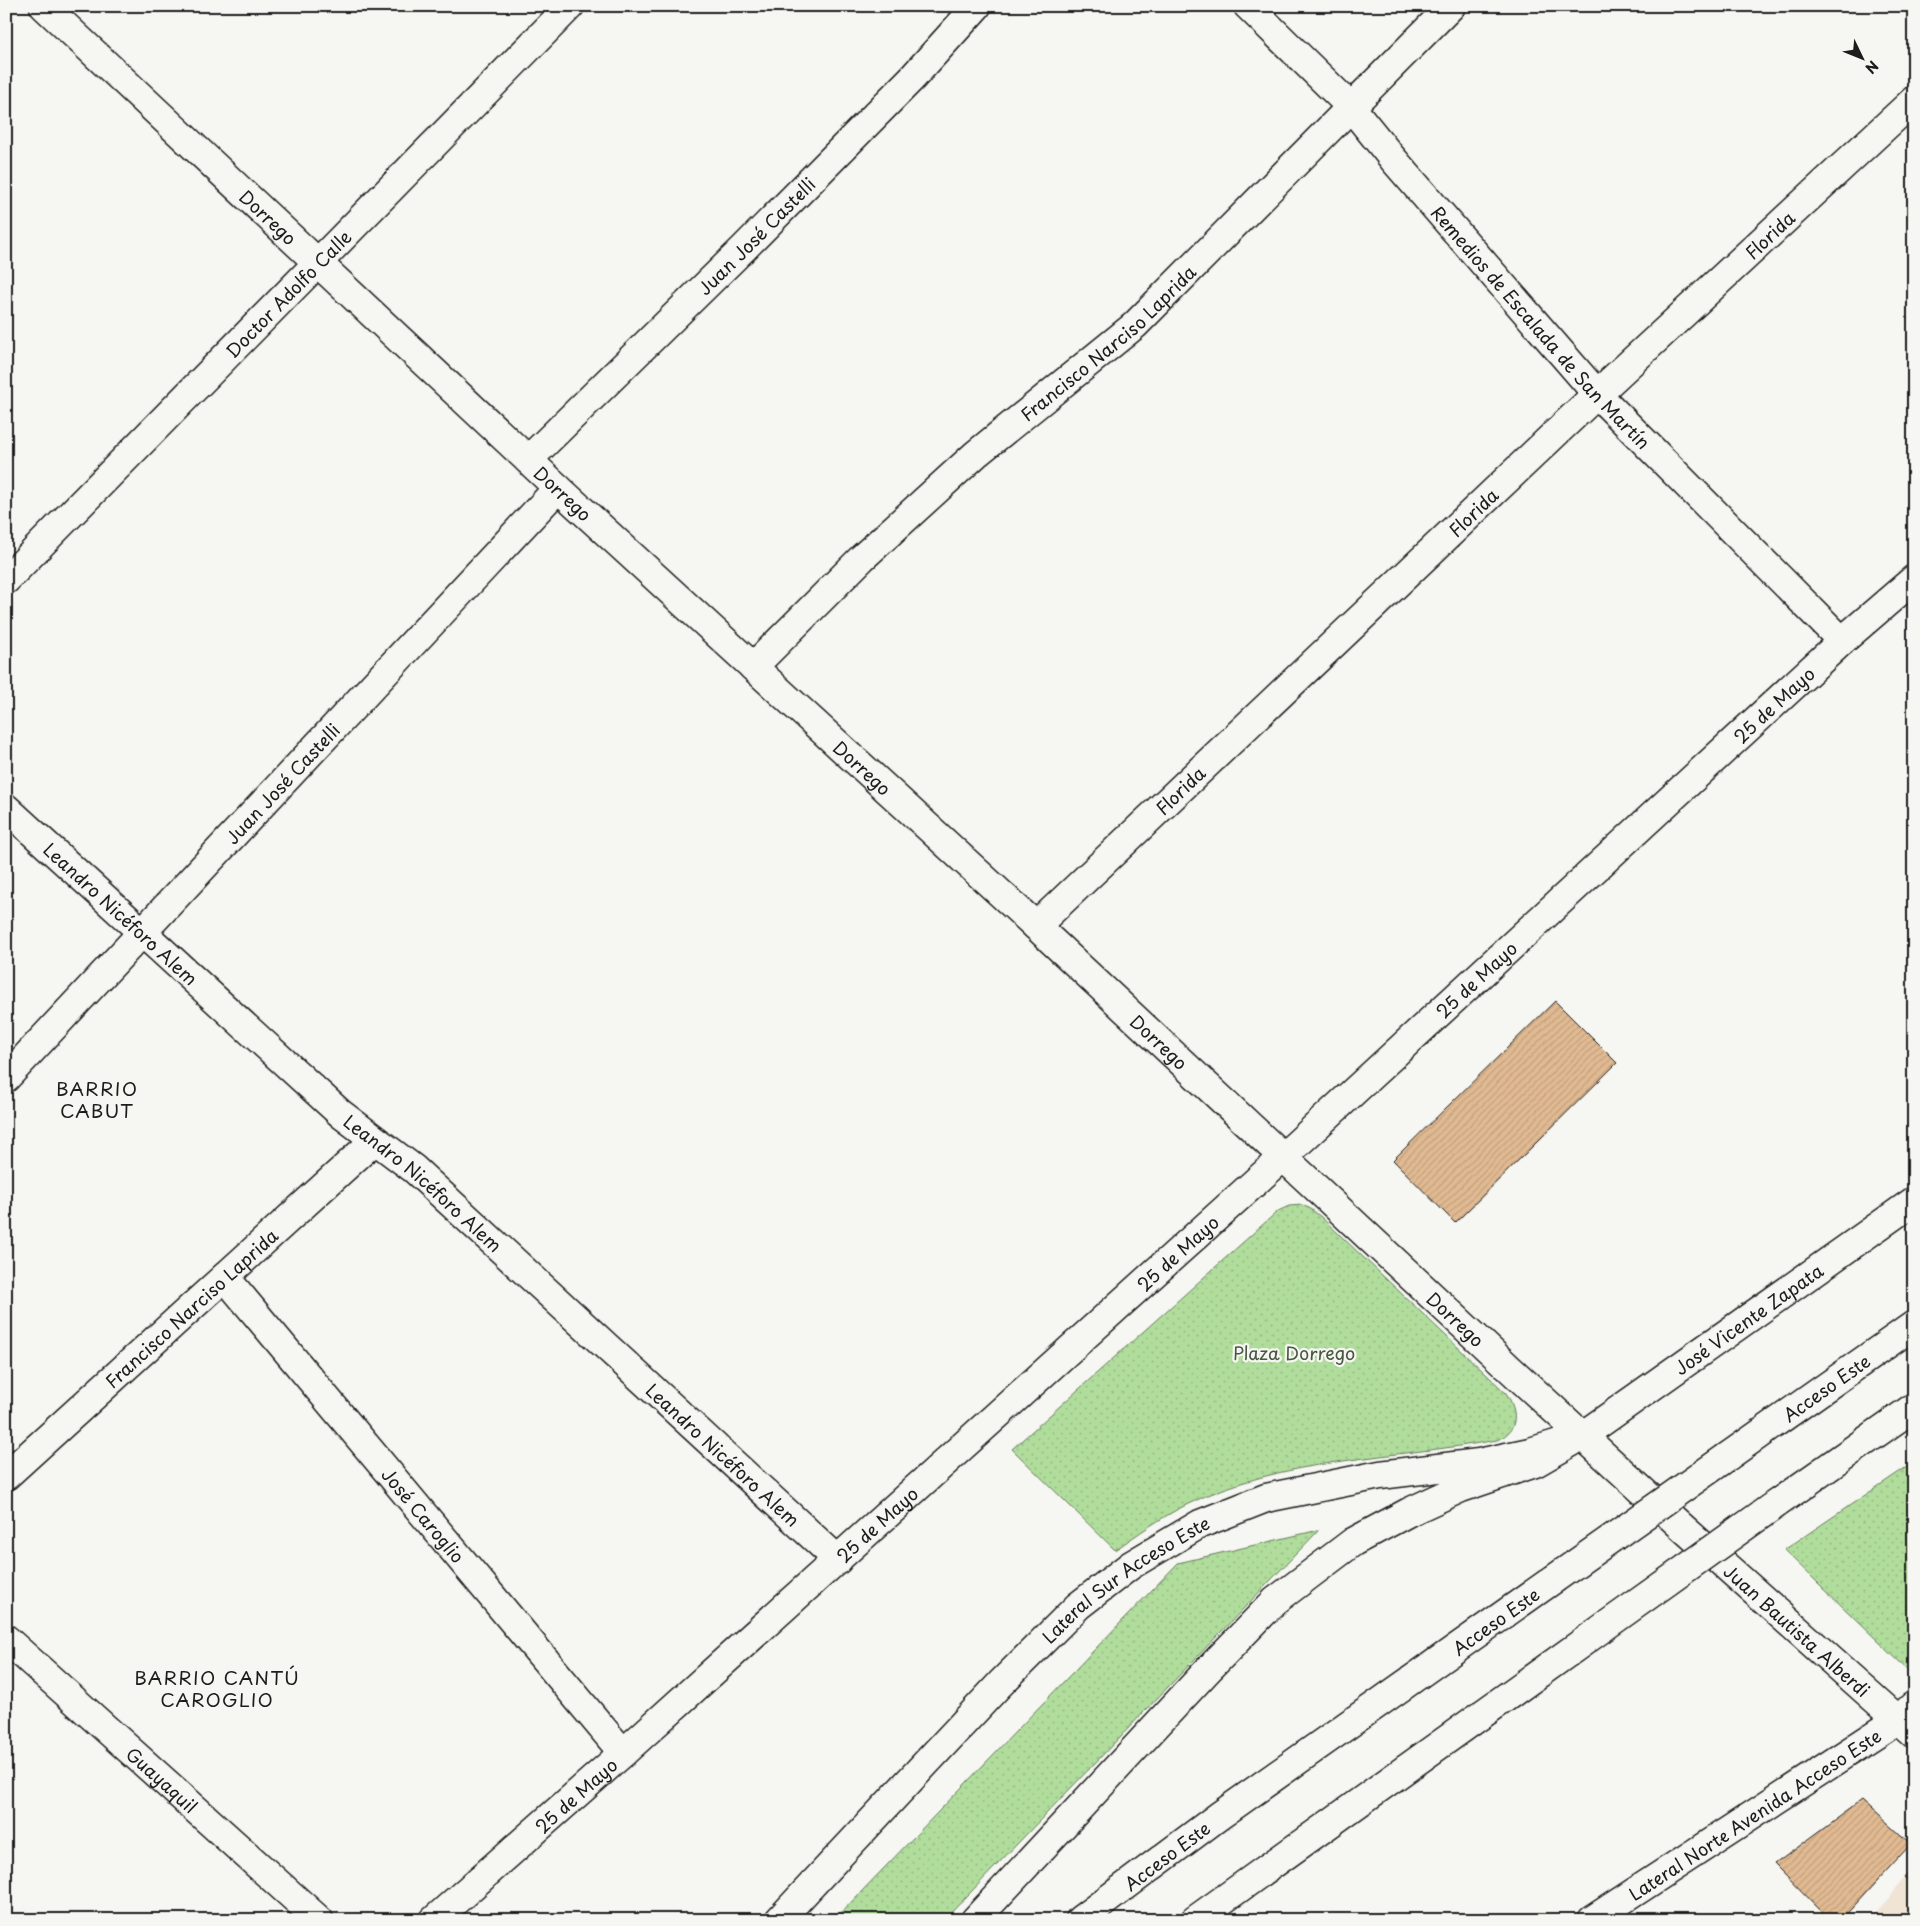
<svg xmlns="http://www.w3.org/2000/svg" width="1920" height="1926" viewBox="0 0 1920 1926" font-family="'Playpen Sans',sans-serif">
	<defs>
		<pattern id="grass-dots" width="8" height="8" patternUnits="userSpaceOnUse" patternTransform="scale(1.25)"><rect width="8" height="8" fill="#b0dd9c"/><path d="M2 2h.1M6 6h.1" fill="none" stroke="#97bd86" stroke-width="1.8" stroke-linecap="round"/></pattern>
		<pattern id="building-hatch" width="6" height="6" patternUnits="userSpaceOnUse" patternTransform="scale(1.25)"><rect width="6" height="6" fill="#e1ba92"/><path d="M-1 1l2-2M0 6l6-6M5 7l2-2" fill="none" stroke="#c09f7d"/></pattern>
	</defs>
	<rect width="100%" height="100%" fill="#f6f6f2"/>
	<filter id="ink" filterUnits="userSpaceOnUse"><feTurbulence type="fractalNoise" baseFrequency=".02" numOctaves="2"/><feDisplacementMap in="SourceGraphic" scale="10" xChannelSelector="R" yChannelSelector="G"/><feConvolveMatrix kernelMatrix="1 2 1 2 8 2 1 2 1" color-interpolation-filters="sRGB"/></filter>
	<g filter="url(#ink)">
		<path fill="#f0e4d5" d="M 1914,1868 L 1914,1920 L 1867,1920 L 1905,1878 Z"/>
		<path fill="url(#grass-dots)" stroke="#667c5c" d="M 1302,1205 L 1311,1209 L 1321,1217 L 1506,1393 C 1518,1411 1519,1431 1497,1440 C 1393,1459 1283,1457 1186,1505 C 1160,1518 1138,1534 1115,1550 L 1012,1449 L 1278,1211 L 1289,1206 Z
			M 1914,1462 L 1914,1672 L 1912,1674 L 1784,1550 Z
			M 1319,1530 L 944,1920 L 834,1920 L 1178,1563 Z"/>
		<path fill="url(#building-hatch)" stroke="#1c1c1c" d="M 1555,1001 L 1617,1063 L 1455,1223 L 1393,1160 Z
			M 1862,1800 L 1911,1844 L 1841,1920 L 1830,1920 L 1775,1864 Z
			M 1914,1868 L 1914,1885 L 1905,1878 Z"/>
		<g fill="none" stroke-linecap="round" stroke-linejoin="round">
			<g stroke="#1c1c1c" stroke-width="31">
				<g id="minor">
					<path id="s1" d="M 1248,6 L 1351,107 L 1393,159 L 1597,394 L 1842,641"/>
					<path id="s2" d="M 528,460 L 744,248 L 913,77 L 977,6"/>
					<path id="s3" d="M 753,667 L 862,558 L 976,454 L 1135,325 L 1451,6"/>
					<path id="s4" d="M 6,808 L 341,1114 L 414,1169 L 838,1560"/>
					<path id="s5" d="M 1036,926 L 1597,394 L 1914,100"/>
					<path id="s6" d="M 6,1078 L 558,488"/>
					<path id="s7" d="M 225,1277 L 623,1753"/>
					<path id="s8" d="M 6,1476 L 375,1140"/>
					<path id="s9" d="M 6,1639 L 319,1920"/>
					<path id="s10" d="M 434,1920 L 623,1753 L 1283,1157 L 1842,641 L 1914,579"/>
					<path id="s11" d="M 779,1920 L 1000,1684 L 1078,1606 L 1131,1565 L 1200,1524 L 1266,1498 L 1380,1475 L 1479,1463 L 1530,1452 L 1582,1436 L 1914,1201"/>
					<path id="s12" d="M 1592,1920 L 1898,1720 L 1914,1705"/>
				</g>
			</g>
			<g stroke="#1c1c1c" stroke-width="31">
				<g id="major">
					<path id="s13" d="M 44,6 L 558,488 L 1036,926 L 1511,1370 L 1682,1527 L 1914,1734"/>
					<path id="s14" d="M 6,580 L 570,6"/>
				</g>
			</g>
			<g stroke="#1c1c1c" stroke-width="31">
				<g id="highway">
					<path id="s15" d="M 1727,1457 L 1914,1325"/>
					<path d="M 1776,1504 L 1914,1407"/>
					<path d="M 975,1920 L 1206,1672 L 1275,1601 L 1353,1542 L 1409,1512 L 1461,1488 L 1535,1463 L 1582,1436"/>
					<path id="s16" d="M 1080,1920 L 1219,1816 L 1554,1579"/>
					<path d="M 1195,1920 L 1604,1627"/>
				</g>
			</g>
			<use href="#minor" stroke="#f6f6f2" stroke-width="28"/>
			<use href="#major" stroke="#f6f6f2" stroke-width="28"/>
			<use href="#highway" stroke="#f6f6f2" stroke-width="28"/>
			<g stroke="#1c1c1c" stroke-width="31" stroke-linecap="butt">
				<path id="highway-bridge" d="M 1554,1579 L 1727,1457
					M 1604,1627 L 1776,1504"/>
			</g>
			<use href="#highway-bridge" stroke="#f6f6f2" stroke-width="28"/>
		</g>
	</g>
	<g text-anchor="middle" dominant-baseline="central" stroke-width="4.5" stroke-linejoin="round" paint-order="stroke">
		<g font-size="18" fill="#1c1c1c" stroke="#f6f6f2">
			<text stroke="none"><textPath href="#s13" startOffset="308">Dorrego</textPath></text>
			<text stroke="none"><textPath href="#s5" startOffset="1008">Florida</textPath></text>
			<text stroke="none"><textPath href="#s2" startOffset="320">Juan José Castelli</textPath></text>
			<text stroke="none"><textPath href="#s14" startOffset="402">Doctor Adolfo Calle</textPath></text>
			<text stroke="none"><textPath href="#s1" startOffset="435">Remedios de Escalada de San Martín</textPath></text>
			<text stroke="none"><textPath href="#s3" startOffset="481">Francisco Narciso Laprida</textPath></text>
			<text stroke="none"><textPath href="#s13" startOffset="712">Dorrego</textPath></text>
			<text stroke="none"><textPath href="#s5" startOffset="602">Florida</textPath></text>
			<text stroke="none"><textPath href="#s10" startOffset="1809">25 de Mayo</textPath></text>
			<text stroke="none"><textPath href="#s13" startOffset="1118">Dorrego</textPath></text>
			<text stroke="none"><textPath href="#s6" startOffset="404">Juan José Castelli</textPath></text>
			<text stroke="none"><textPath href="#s5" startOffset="198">Florida</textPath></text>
			<text stroke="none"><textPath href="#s4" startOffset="156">Leandro Nicéforo Alem</textPath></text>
			<text stroke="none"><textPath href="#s10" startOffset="1404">25 de Mayo</textPath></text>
			<text stroke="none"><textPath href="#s13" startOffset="1522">Dorrego</textPath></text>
			<text stroke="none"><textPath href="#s4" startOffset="561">Leandro Nicéforo Alem</textPath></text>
			<text stroke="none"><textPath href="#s10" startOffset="999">25 de Mayo</textPath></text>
			<text stroke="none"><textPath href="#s8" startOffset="250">Francisco Narciso Laprida</textPath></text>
			<text stroke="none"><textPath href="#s11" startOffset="1178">José Vicente Zapata</textPath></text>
			<text stroke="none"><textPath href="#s13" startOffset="1928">Dorrego</textPath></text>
			<text stroke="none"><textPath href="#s15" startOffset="121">Acceso Este</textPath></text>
			<text stroke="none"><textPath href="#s4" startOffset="966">Leandro Nicéforo Alem</textPath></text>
			<text stroke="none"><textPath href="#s7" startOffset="310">José Caroglio</textPath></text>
			<text stroke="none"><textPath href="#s10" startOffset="594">25 de Mayo</textPath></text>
			<text stroke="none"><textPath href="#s11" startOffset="488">Lateral Sur Acceso Este</textPath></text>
			<text stroke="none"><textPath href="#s16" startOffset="512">Acceso Este</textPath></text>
			<text stroke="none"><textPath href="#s13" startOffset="2390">Juan Bautista Alberdi</textPath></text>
			<text stroke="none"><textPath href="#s9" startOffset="210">Guayaquil</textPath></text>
			<text stroke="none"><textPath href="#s10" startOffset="189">25 de Mayo</textPath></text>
			<text stroke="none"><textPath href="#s12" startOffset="194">Lateral Norte Avenida Acceso Este</textPath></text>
			<text stroke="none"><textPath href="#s16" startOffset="108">Acceso Este</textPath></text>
		</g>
		<g font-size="18" fill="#485642" stroke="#f6f6f2">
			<text x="1294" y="1352">Plaza Dorrego</text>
		</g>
		<g font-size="19" letter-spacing="1" fill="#1c1c1c" stroke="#f6f6f2">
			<text x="97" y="1088">BARRIO<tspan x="97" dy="22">CABUT</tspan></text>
			<text x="217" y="1677">BARRIO CANTÚ<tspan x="217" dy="22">CAROGLIO</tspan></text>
		</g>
	</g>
	<rect width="1920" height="1926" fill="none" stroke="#f6f6f2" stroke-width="25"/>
	<rect x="12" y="12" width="1895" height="1901" fill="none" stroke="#1c1c1c" stroke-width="2" filter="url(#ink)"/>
	<g transform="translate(1862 58) rotate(133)" stroke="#f6f6f2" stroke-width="4" paint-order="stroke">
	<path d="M0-4L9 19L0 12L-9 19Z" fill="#1c1c1c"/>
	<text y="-8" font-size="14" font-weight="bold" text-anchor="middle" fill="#1c1c1c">N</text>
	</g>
</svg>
